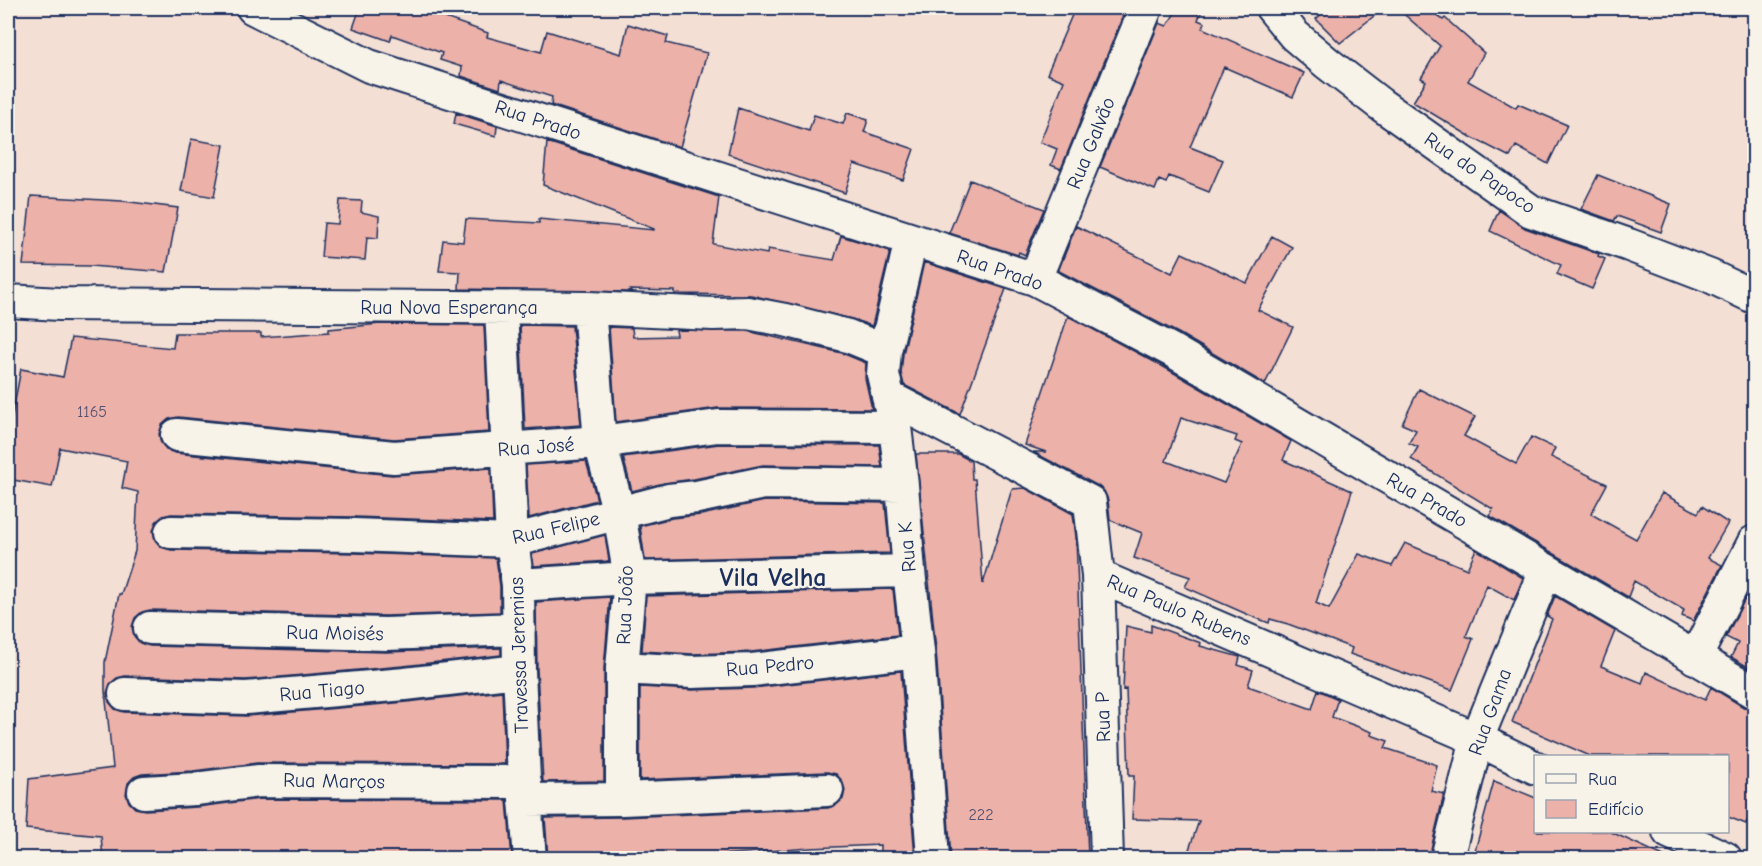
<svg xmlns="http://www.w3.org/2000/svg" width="1762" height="866" viewBox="0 0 1762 866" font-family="'Comic Neue',sans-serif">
	<rect width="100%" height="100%" fill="#f4dfd5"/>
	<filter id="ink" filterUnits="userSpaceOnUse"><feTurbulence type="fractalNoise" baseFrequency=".0167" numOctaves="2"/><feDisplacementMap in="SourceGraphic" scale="12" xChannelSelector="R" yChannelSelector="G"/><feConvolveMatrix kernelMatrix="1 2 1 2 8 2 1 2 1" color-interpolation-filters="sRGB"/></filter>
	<g filter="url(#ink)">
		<path fill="#ecb1a9" stroke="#1b2f5e" stroke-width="1.5" fill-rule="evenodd" d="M 360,8 L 417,8 L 488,33 L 487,37 L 541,52 L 547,31 L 621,54 L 628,24 L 668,36 L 666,43 L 707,53 L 680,147 L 551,105 L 552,97 L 530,90 L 501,80 L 500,89 L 461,76 L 462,67 L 440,60 L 442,53 L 392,35 L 390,41 L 353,28 Z
			M 1075,8 L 1126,8 L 1061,169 L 1051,165 L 1057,149 L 1040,142 L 1064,81 L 1047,74 Z
			M 1178,8 L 1203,8 L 1198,20 L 1205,23 L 1202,28 L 1304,73 L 1293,97 L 1224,67 L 1190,147 L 1223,160 L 1209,192 L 1169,176 L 1166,183 L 1159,180 L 1155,190 L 1100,167 L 1159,23 L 1167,26 Z
			M 1328,8 L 1384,8 L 1340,43 L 1316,19 Z
			M 1397,8 L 1427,8 L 1443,20 L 1445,18 L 1484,53 L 1468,81 L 1516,108 L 1518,104 L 1567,125 L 1548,164 L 1516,146 L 1510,157 L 1471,137 L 1413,102 L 1426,81 L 1421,78 L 1440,46 Z
			M 738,108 L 809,131 L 814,115 L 843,124 L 847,113 L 868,120 L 864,132 L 914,149 L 903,180 L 854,164 L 845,193 L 728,154 Z
			M 456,113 L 497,126 L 496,136 L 454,124 Z
			M 191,139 L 224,145 L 214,197 L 181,191 Z
			M 547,142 L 719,197 L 713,244 L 767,254 L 768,249 L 834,260 L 841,236 L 890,251 L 872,326 L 852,319 L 751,295 L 675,294 L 675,291 L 630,290 L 631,292 L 459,289 L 460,272 L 439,271 L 443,240 L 463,242 L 466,219 L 539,223 L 539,219 L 654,230 L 654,229 L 543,185 Z
			M 1598,175 L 1671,204 L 1661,232 L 1617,216 L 1614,221 L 1581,209 Z
			M 970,180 L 1044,209 L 1025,255 L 1019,252 L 1018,255 L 949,233 Z
			M 31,196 L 122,201 L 178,208 L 166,272 L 90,266 L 23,265 Z
			M 340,200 L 362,201 L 361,212 L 379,216 L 378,238 L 367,237 L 365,260 L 321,257 L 324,223 L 338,224 Z
			M 1499,210 L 1525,228 L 1599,254 L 1598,256 L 1605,259 L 1592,289 L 1557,274 L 1561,265 L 1490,231 Z
			M 1076,226 L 1172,273 L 1182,253 L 1247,283 L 1272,236 L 1292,247 L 1258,310 L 1293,327 L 1265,384 L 1180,334 L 1059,271 L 1059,269 Z
			M 924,262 L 1006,289 L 960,414 L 904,385 L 901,373 L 903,354 Z
			M 1068,316 L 1162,366 L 1291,441 L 1283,460 L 1352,491 L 1316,603 L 1329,609 L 1359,554 L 1392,566 L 1405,543 L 1467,569 L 1476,549 L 1523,578 L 1514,600 L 1487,585 L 1466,636 L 1473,639 L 1452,690 L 1350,654 L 1352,648 L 1288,624 L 1270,619 L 1269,623 L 1251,616 L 1185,587 L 1190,577 L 1134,558 L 1142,533 L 1110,520 L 1108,500 L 1104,491 L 1098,486 L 1033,452 L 1046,452 L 1025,445 ZM 1181,418 L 1237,436 L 1235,441 L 1242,444 L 1224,483 L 1166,461 Z
			M 380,324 L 484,325 L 489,432 L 394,439 L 178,417 L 169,419 L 162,425 L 159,434 L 161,443 L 167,450 L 175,453 L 392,475 L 491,468 L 493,522 L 355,517 L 171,514 L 163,516 L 156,522 L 153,531 L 155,540 L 161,547 L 171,550 L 354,553 L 496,558 L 500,586 L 500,612 L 386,616 L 150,610 L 142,612 L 135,618 L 132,627 L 134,636 L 140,643 L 150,646 L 386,652 L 501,648 L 501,655 L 403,666 L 246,680 L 125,676 L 117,678 L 110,684 L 107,693 L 109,702 L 115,709 L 124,712 L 246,716 L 407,702 L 502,691 L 505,764 L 257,763 L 193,771 L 142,774 L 134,777 L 128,783 L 126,794 L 129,802 L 135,808 L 145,810 L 197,807 L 260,799 L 507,800 L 512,858 L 103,858 L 101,836 L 26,829 L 29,779 L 113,768 L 105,691 L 105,662 L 119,594 L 121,594 L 135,551 L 138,492 L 122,488 L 127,461 L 60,448 L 52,487 L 8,479 L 8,437 L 21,369 L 63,377 L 71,338 L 173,348 L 175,333 L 261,333 L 261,337 L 329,332 L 329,329 Z
			M 520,325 L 572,326 L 581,425 L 525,429 Z
			M 609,327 L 632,328 L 633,337 L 677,336 L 676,330 L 747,331 L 842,353 L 866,363 L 865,378 L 872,409 L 718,408 L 616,422 Z
			M 1419,389 L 1475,417 L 1464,436 L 1516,464 L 1531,437 L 1555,448 L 1551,457 L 1607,484 L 1591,514 L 1636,539 L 1662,493 L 1698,513 L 1702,506 L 1728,523 L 1708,558 L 1722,565 L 1693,621 L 1682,616 L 1684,610 L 1634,581 L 1628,597 L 1490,516 L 1493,509 L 1411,459 L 1418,447 L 1409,443 L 1416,430 L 1402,424 Z
			M 719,444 L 879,445 L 882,467 L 763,465 L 694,479 L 664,483 L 632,491 L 623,457 Z
			M 916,454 L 958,454 L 971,461 L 972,479 L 975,479 L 983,584 L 1012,489 L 1025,488 L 1073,514 L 1076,537 L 1088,858 L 951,858 L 936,650 Z
			M 586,461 L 597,500 L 529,518 L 526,465 Z
			M 765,501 L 885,503 L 890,553 L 645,560 L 640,526 L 672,518 L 701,515 Z
			M 605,535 L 609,561 L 534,566 L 532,554 Z
			M 1754,581 L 1755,581 L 1755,671 L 1731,657 L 1738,643 L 1726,637 Z
			M 893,589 L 898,635 L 751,652 L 692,654 L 642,651 L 646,596 Z
			M 1555,596 L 1615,631 L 1601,666 L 1642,683 L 1646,672 L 1705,700 L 1711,687 L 1745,708 L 1755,710 L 1755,824 L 1747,821 L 1746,824 L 1728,817 L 1728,756 L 1590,756 L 1512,722 L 1552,619 L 1547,616 Z
			M 610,597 L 604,668 L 604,781 L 543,782 L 537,670 L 536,602 Z
			M 1151,625 L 1201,643 L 1200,646 L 1240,657 L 1238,665 L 1253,670 L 1248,686 L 1312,709 L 1318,690 L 1338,699 L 1332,717 L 1372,732 L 1371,735 L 1388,741 L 1385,748 L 1437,765 L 1431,791 L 1444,794 L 1429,858 L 1186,858 L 1199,821 L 1132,819 L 1134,776 L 1129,776 L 1126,689 L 1123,690 L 1126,626 L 1151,632 Z
			M 901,671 L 915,858 L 880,858 L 880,845 L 810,848 L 704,856 L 704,854 L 603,858 L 548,858 L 545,818 L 623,817 L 828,808 L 836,805 L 843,799 L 845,790 L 842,781 L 836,774 L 827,772 L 640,780 L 640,687 L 693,690 L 753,688 Z
			M 1494,781 L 1536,798 L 1536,831 L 1609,831 L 1668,858 L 1473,858 Z"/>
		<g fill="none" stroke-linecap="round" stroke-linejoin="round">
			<g stroke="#1b2f5e" stroke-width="36">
				<path id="minor" d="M 253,8 L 369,66 L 1035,279 L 1171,350 L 1754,692
					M 1272,8 L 1294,35 L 1327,63 L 1380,104 L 1531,211 L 1629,245 L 1710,276 L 1754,297
					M 911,240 L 885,351 L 883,374 L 895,427 L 902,485 L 909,571 L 918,651 L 933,858
					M 1035,279 L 1146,8
					M 8,301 L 60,304 L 589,308 L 713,314 L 748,313 L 785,320 L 848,336 L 885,351
					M 501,308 L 512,541 L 518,585 L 519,671 L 525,800 L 530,858
					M 589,308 L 600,442 L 619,513 L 630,578 L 622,668 L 622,799
					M 888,397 L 1090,502 L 1098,576 L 1107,858
					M 177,435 L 394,457 L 600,442 L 718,426 L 895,427
					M 171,532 L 354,535 L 512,541 L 669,500 L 697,497 L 763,483 L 902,485
					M 1098,576 L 1477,739 L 1536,768
					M 518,585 L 630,578 L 909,571
					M 150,628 L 386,634 L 519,629
					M 1695,658 L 1754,542
					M 622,668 L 692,672 L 752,670 L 918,651
					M 125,694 L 246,698 L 405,684 L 519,671
					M 144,792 L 195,789 L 259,781 L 525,782
					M 525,800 L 622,799 L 827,790
					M 1669,832 L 1725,858
					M 1447,858 L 1477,739 L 1546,570"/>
			</g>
			<use href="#minor" stroke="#f7f3e8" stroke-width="32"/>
		</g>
	</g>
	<g text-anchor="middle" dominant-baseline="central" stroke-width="4.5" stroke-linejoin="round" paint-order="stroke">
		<g font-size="16" fill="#4f5071">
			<text x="92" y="412">1165</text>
			<text x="981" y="815">222</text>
		</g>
		<g font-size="20" fill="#1b2f5e" stroke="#f7f3e8">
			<text transform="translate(538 120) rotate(18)">Rua Prado</text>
			<text transform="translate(1091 143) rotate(-68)">Rua Galvão</text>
			<text transform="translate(1480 173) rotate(34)">Rua do Papoco</text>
			<text transform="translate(1000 270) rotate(19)">Rua Prado</text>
			<text x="449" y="307">Rua Nova Esperança</text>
			<text transform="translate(536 447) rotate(-4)">Rua José</text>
			<text transform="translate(1427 500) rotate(30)">Rua Prado</text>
			<text transform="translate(556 528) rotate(-13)">Rua Felipe</text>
			<text transform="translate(907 547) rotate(-95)">Rua K</text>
			<text transform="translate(625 605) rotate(-88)">Rua João</text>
			<text transform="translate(1179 610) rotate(23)">Rua Paulo Rubens</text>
			<text transform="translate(335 633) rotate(1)">Rua Moisés</text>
			<text transform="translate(519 655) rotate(-92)">Travessa Jeremias</text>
			<text transform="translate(770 666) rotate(-5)">Rua Pedro</text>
			<text transform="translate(322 691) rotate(-5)">Rua Tiago</text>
			<text transform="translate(1490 712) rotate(-70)">Rua Gama</text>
			<text transform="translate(1103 717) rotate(-92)">Rua P</text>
			<text transform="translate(334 781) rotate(1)">Rua Marços</text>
		</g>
		<g font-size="26" font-weight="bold" fill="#1b2f5e" stroke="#f7f3e8">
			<text x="773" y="578">Vila Velha</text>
		</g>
	</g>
	<rect width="1762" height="866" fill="none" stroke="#f7f3e8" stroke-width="30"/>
	<rect x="15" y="15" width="1732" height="836" fill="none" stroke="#1b2f5e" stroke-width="2" filter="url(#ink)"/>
	<rect x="1534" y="755" width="195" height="78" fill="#f7f3e8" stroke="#9fa5b1" stroke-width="1.5"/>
	<rect x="1546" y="774" width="30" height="9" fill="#f7f3e8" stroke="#9fa5b1" stroke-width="1.5"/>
	<text x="1588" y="785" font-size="18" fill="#1b2f5e">Rua</text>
	<rect x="1546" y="800" width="30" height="18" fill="#ecb1a9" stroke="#9fa5b1" stroke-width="1.5"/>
	<text x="1588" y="815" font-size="18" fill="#1b2f5e">Edifício</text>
</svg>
